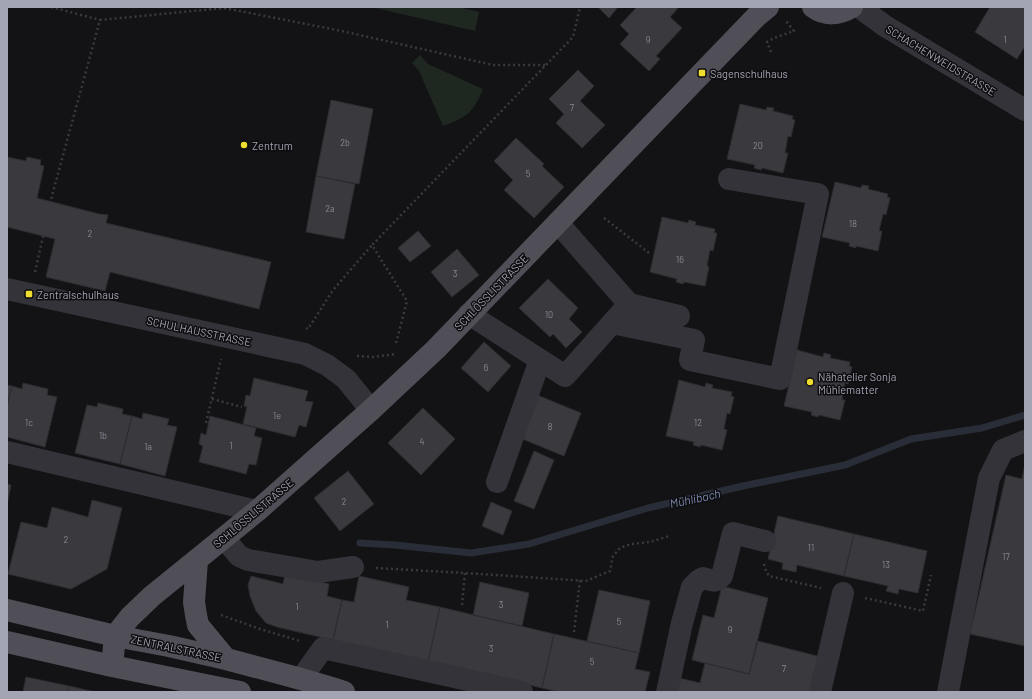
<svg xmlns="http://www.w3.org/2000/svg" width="1032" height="699" viewBox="0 0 1032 699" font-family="Barlow,sans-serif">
	<rect width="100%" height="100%" fill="#131214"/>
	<path fill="#1f2721" d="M 371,7 L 458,7 L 479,12 L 475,31 Z
		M 420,55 L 428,64 L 483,89 C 474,112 466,118 443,126 L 419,71 L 412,63 Z"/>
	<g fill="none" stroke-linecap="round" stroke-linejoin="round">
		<path stroke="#292d37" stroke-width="7" d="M 360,543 L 395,545 L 471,553 L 529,544 L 648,508 L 743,486 L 845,465 L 911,439 L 982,428 L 1025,415"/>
	</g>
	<path fill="#3a393e" stroke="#2d2c30" d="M 598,7 L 618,7 L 609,18 Z
		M 637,7 L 679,7 L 670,17 L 682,28 L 656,56 L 660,59 L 649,71 L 620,44 L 629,34 L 620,25 Z
		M 990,7 L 1025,7 L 1025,46 L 1017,59 L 975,32 Z
		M 578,70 L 594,86 L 580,101 L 605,125 L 582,148 L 556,123 L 564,114 L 549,99 Z
		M 331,100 L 373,109 L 359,184 L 316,176 Z
		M 740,104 L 766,110 L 767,107 L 774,108 L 773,111 L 793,116 L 792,119 L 795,120 L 791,137 L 788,136 L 785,153 L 788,153 L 783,173 L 762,168 L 761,170 L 754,168 L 755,165 L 727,159 Z
		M 516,138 L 544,164 L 542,166 L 564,187 L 534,218 L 504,190 L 513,180 L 494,161 Z
		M 7,157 L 26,161 L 27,157 L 41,160 L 40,165 L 44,166 L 37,198 L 99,214 L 108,215 L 106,223 L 271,262 L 259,309 L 110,272 L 105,291 L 46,277 L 55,239 L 7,227 Z
		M 316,176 L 355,184 L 344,239 L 306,232 Z
		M 835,182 L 861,188 L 862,185 L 869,186 L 868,189 L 888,194 L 887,197 L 890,198 L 886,215 L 883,214 L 879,231 L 882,231 L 878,251 L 856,246 L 856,248 L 849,246 L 850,243 L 822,237 Z
		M 662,217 L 688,223 L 689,220 L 696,222 L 695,225 L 715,229 L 714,233 L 717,233 L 713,251 L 710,250 L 707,266 L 709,267 L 705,286 L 684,282 L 683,284 L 676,282 L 677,279 L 650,272 Z
		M 418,231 L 431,246 L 410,262 L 398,248 Z
		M 457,249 L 479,275 L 452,297 L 431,272 Z
		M 548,279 L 578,308 L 569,319 L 582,332 L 566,348 L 553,334 L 550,337 L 519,308 Z
		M 484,342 L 511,366 L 488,392 L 461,368 Z
		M 797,350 L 823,357 L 824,353 L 831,355 L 830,358 L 850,362 L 849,366 L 852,367 L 848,384 L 845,383 L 842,400 L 845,400 L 840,420 L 819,415 L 818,417 L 811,415 L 812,412 L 784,406 Z
		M 254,378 L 308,391 L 305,401 L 313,402 L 306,427 L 299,425 L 295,437 L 243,424 L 247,407 L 244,406 L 246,395 L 250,396 Z
		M 679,380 L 705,387 L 706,383 L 713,385 L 712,388 L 732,392 L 731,396 L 734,397 L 730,414 L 727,413 L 724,429 L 727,430 L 722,450 L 701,445 L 700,447 L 693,445 L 694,442 L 666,436 Z
		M 23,383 L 48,389 L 47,395 L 57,397 L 45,447 L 7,437 L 7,406 L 12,386 L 22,389 Z
		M 7,385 L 12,386 L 7,406 Z
		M 537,395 L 581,413 L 564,456 L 520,438 Z
		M 98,403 L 123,409 L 122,414 L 132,416 L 120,464 L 75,453 L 87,405 L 97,407 Z
		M 423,408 L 455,439 L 421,475 L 388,443 Z
		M 143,413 L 169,419 L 167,425 L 177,427 L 165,476 L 120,464 L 132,416 L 142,419 Z
		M 210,416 L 256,428 L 254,436 L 262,438 L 256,465 L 249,464 L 246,474 L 199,462 L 203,446 L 199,444 L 201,433 L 206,435 Z
		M 534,451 L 554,460 L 534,509 L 514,501 Z
		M 1025,464 L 1025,646 L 970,634 L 1006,475 L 1022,479 Z
		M 348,471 L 374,504 L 340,531 L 314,498 Z
		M 7,484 L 11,485 L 7,505 Z
		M 92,500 L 122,508 L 107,569 L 71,589 L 8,574 L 21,522 L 47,528 L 52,507 L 88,517 Z
		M 491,502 L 512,511 L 503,535 L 482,526 Z
		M 778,516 L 854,534 L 844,576 L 797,565 L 796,572 L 782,569 L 783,563 L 768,559 Z
		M 854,534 L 927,551 L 918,593 L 899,589 L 898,594 L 886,591 L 888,586 L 844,576 Z
		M 285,574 L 329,584 L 327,596 L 342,600 L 333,640 L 277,627 L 266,623 L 256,611 L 250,596 L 248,585 L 251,576 L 283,584 Z
		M 359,576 L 409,587 L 406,600 L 440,607 L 428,662 L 333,640 L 342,600 L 354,602 Z
		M 480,582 L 529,593 L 522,626 L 473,615 Z
		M 722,586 L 768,598 L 749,674 L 692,660 L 703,615 L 714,618 Z
		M 599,590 L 650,601 L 639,653 L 587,641 Z
		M 440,607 L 554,634 L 542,688 L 428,662 Z
		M 554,634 L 639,653 L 635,669 L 650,672 L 645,692 L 559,692 L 542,688 Z
		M 758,641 L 821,657 L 812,692 L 675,692 L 679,678 L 700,683 L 705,663 L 749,674 Z
		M 26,677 L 69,686 L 68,692 L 23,692 Z
		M 69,686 L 95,692 L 68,692 Z"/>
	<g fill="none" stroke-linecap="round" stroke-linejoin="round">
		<path stroke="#393a40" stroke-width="2.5" stroke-dasharray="2 3" stroke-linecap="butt" d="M 51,7 L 100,20
			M 771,52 L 767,42 L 774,38 L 794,31 L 786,21
			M 604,218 L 649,253
			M 35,272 L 53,192 L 100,20 L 224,8 L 337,30 L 493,65 L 547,65
			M 306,328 L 308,329 L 333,290 L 372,245
			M 396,343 L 407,301 L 372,245 L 573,37 L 580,7
			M 357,356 L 373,357 L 396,354
			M 212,399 L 242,407
			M 206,423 L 221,359
			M 764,564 L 766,571 L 769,576 L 821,588
			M 376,568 L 465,573 L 586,581 L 610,571 L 613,556 L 620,548 L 631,544 L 650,542 L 669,536
			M 865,598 L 923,611 L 931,575
			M 462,605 L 465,573
			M 221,615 L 260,629 L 300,641
			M 574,632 L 580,580"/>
		<path stroke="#343339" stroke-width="22" d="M 859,7 L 885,26 L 1025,110
			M 7,289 L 305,354 L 327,365 L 346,379 L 371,410
			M 629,304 L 679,316
			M 469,314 L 565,376 L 629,304 L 558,223
			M 612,323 L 694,340 L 690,360 L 780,379 L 818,194 L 729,179
			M 7,452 L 257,511
			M 497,482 L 540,360
			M 224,538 L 239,556 L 248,560 L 318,572 L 353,567
			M 301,679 L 323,648 L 522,692
			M 667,692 L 682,623 L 692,587 L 698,581 L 703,578 C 713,581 715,583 722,576 L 733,533 L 765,541
			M 820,692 L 843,593
			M 948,692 L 989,478 L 1003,450 L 1025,441"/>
		<path stroke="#504f58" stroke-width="22" d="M 813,7 C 825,16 839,15 852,7
			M 197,560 L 194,602 L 196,615 L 198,625 L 226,659
			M 7,610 L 115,636 L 169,646 L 226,659 L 301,679 L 332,688 L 344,692
			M 7,642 L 112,666 L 240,692
			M 112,666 L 115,636 L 130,617 L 152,596 L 257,511 L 371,410 L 436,349 L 757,16 L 768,7"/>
	</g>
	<g fill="#efdd2f" stroke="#0e0d0f" stroke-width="1.5">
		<rect x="698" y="69" width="8" height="8" rx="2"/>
		<circle cx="244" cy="145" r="4"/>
		<rect x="25" y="290" width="8" height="8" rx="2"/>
		<circle cx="810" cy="382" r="4"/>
	</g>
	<g text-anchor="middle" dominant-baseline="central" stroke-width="3" stroke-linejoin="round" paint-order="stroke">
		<g font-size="9" fill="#8a8a96">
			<text x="648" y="39">9</text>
			<text x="1005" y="39">1</text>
			<text x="572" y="107">7</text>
			<text x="345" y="142">2b</text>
			<text x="758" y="145">20</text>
			<text x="528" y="173">5</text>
			<text x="330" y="208">2a</text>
			<text x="853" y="223">18</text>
			<text x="90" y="233">2</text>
			<text x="680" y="259">16</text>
			<text x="455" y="273">3</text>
			<text x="549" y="314">10</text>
			<text x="486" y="367">6</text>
			<text x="277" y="415">1e</text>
			<text x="29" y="422">1c</text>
			<text x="698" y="422">12</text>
			<text x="550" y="426">8</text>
			<text x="103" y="435">1b</text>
			<text x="422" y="441">4</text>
			<text x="231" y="445">1</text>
			<text x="148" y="446">1a</text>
			<text x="344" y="501">2</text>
			<text x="66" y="539">2</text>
			<text x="811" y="547">11</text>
			<text x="1006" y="556">17</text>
			<text x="886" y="564">13</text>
			<text x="501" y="604">3</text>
			<text x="297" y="606">1</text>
			<text x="619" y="621">5</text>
			<text x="387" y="624">1</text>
			<text x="730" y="629">9</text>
			<text x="491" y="648">3</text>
			<text x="592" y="661">5</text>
			<text x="784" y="668">7</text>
		</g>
		<g font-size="11" fill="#a4a5b4" stroke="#0e0d0f">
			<text transform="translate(941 60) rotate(31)">SCHACHENWEIDSTRASSE</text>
			<text transform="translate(491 292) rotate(-46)">SCHLÖSSLISTRASSE</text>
			<text transform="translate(199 331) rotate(12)">SCHULHAUSSTRASSE</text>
			<text transform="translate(253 513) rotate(-40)">SCHLÖSSLISTRASSE</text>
			<text transform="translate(176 648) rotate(12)">ZENTRALSTRASSE</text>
		</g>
		<g font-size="11" fill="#a4a5b4" stroke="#0e0d0f" text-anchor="start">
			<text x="710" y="73">Sagenschulhaus</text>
			<text x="252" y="145">Zentrum</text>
			<text x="37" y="294">Zentralschulhaus</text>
			<text x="818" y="376">Nähatelier Sonja<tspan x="818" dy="13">Mühlematter</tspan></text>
		</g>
		<g font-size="12" font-style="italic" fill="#7b8aaf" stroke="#0e0d0f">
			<text transform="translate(695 498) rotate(-12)">Mühlibach</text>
		</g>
	</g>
	<rect width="1032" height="699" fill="none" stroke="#a4a5b4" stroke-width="16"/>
</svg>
